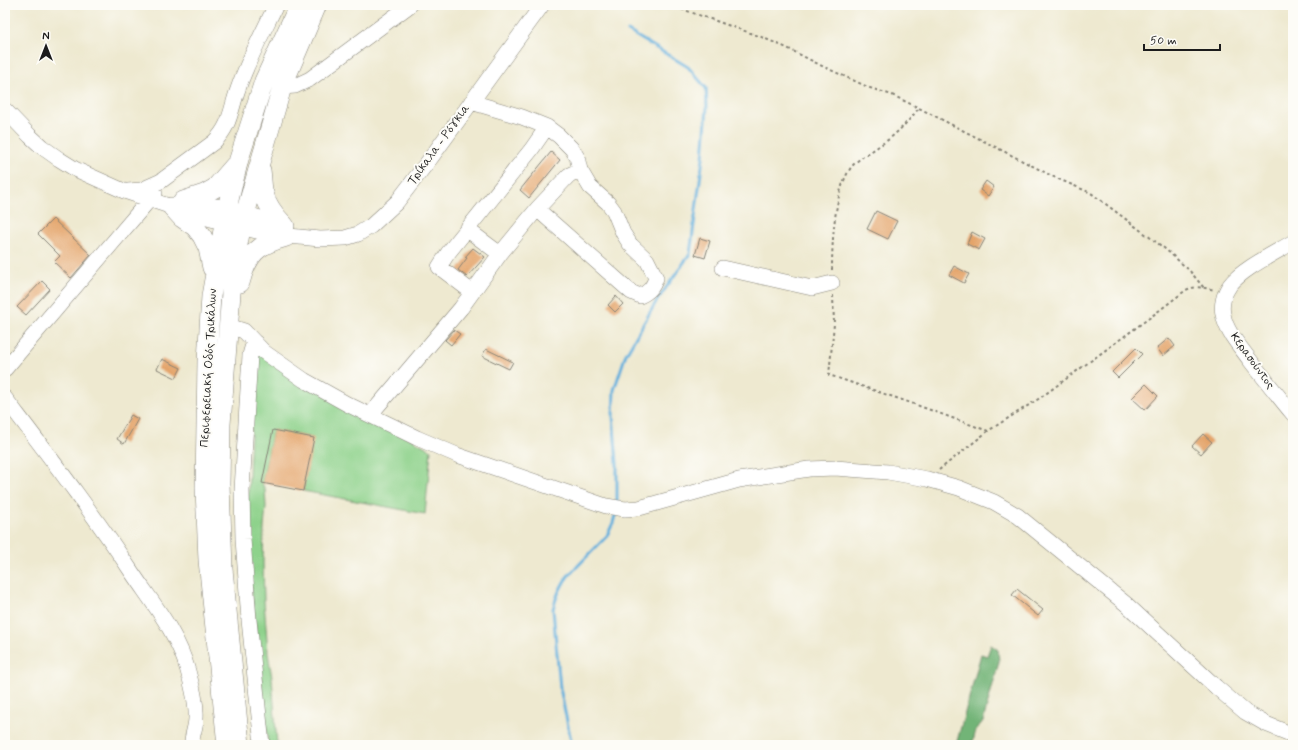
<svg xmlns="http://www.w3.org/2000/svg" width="1298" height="750" viewBox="0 0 1298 750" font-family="Mynerve,sans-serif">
	<rect width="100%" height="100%" fill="#fdfcf7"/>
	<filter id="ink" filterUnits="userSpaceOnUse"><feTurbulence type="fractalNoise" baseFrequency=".025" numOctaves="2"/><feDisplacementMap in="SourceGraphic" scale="8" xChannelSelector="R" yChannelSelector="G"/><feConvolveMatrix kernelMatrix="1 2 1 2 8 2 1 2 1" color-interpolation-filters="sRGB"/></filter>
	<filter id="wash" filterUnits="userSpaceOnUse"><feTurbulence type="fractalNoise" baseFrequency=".012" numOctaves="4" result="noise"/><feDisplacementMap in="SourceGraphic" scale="16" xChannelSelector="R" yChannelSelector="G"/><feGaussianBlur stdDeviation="0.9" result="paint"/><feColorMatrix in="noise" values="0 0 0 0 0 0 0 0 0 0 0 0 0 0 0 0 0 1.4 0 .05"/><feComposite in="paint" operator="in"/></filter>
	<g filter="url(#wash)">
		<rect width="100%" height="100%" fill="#eee9d0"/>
		<path fill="#8ed28b" stroke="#557754" d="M 255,351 L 431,450 L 425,514 L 303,491 L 313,438 L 273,430 L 262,483 L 265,490 L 266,507 L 264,527 L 263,563 L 264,601 L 268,653 L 272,678 L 277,745 L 268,745 L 246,539 Z"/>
		<path fill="#72b477" stroke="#47684a" d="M 991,645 L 998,650 L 999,662 L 983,721 L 976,730 L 972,745 L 956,745 L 981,654 L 987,656 Z"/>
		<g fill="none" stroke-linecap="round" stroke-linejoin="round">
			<path stroke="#64b0dd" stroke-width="3" d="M 617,503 L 617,463 L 613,416 L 614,390 L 626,354 L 656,302 L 690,254 L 703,158 L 707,107 L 706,88 L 688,67 L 628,31
				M 572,745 L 560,688 L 553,609 C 556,597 560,587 568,576 L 607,536 L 613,523 L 616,512"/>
		</g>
		<g id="blocks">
			<path fill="#e4a46a" d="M 551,152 L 560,160 L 529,198 L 520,190 Z
				M 986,181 L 994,187 L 988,196 L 980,190 Z
				M 876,211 L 897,221 L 888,239 L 867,229 Z
				M 53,219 L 91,255 L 71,278 L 54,262 L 60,256 L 38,234 Z
				M 972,232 L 985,239 L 979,250 L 967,244 Z
				M 700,238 L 710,241 L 705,258 L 695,255 Z
				M 473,248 L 485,257 L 467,277 L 458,270 L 467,258 L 465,257 Z
				M 954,266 L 969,274 L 964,283 L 949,275 Z
				M 42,281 L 50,289 L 26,315 L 17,307 Z
				M 616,296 L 623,304 L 615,312 L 608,305 Z
				M 454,330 L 460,334 L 451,345 L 445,340 Z
				M 1169,338 L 1175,346 L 1163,356 L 1157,348 Z
				M 1136,348 L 1142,354 L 1118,378 L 1112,372 Z
				M 486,349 L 513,362 L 509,369 L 482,356 Z
				M 162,359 L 181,368 L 176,378 L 157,369 Z
				M 1146,384 L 1158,396 L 1145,410 L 1132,398 Z
				M 131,415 L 138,419 L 124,444 L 117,439 Z
				M 273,430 L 314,438 L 303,491 L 262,483 Z
				M 1203,434 L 1212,442 L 1201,454 L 1192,446 Z
				M 1017,589 L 1043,610 L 1038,616 L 1012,595 Z"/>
		</g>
	</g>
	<g filter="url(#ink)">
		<use href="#blocks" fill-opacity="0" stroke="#858276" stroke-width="1"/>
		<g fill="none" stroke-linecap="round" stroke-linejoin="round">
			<g stroke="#858276" stroke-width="16">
				<path id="minor" d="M 282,87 L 295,86 L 310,79 L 410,5
					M 471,102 L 522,117 L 547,127 L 559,136 L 572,149 L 577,157 L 580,170 L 590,187 L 608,203 L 614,211 L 623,233 L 630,244 L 647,260 L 656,278 C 653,287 649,292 640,296 L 631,292 L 537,209
					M 5,110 L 30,136 L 42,147 L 59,159 L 75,169 L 124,191 L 196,215 L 268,234 L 320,239 L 345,238 L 358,234 L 371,226 L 397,202 L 430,159 L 542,5
					M 128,191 L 141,190 L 161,181 L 214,142 C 231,125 230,111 238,89 C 248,60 263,32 276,5
					M 183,201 L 227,208 L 286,226
					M 468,230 L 500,254
					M 1293,242 C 1275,253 1242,269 1230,285 C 1224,293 1221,305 1223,314 C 1226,332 1240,346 1249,359 C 1264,378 1278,396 1293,414
					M 723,268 L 812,288 L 832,283
					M 472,292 L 439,267 L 448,253 L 531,150 L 547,127
					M 228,326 L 244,331 L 264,352 L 304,380 L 347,404 L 417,438 L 457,455 L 606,506 L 625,509 L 639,508 L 739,480 L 809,469 L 835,468 L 888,472 L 927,479 L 959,488 L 994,502 L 1018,516 L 1126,604 L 1216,687 L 1245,712 L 1266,724 L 1293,735
					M 256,343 L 252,348 L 250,355 L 242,490 L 243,539 L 249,620 L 262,745
					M 5,369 L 155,193
					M 5,398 C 49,456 93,513 133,574 C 154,605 178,634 188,671 C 192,686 197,703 196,718 C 196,728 191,736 192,745
					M 370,415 L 461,308 L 500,254 L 537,209 L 569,175 L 580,170"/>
			</g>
			<g stroke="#858276" stroke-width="20">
				<path id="major" d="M 261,170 C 262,177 262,184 263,190 C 266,204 275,216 285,226
					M 183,201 L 204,194 L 215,188 L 235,165
					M 172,207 L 182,218 L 195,227 L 202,236 L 208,248 L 212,268
					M 240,283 C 248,253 257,245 286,237
					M 227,745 L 208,560 L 205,488 L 207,361 L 211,296 L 227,208 L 239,159 L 264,81 L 299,5
					M 240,745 L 223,569 L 220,484 L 221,424 L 231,293 L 234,267 L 241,228 L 282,87 L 317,5"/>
			</g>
			<path stroke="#858276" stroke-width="2" stroke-dasharray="3 3" stroke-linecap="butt" d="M 670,5 L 759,36 L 787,48 L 824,67 L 870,88 L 892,95 L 919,108 L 1056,178 L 1091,193 L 1164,248 L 1189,270 L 1204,288
				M 832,270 C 832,243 834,185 854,164 C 861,157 871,152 879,146 C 895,136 907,123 919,108
				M 833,295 L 834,324 L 829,375 L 911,403 L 988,431
				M 939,470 L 988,431 L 1040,398 L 1152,316 L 1186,290 C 1196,285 1205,288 1215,290"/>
			<use href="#minor" stroke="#fff" stroke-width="15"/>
			<use href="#major" stroke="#fff" stroke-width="19"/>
		</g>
	</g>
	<g text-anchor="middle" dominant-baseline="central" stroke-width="4" stroke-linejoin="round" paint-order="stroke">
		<g font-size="12" fill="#1c1c1c" stroke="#fdfcf7">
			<text transform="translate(439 145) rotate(-54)">Τρίκαλα - Ρόγκια</text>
			<text transform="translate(1252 361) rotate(54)">Κερασούντος</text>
			<text transform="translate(209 368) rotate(-87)">Περιφερειακή Οδός Τρικάλων</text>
		</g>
	</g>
	<rect width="1298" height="750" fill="none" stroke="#fdfcf7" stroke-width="20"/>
	<g transform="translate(46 46)" stroke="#fdfcf7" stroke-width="3" paint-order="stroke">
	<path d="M0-3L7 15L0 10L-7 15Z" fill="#1c1c1c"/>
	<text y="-6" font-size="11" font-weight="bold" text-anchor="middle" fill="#1c1c1c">N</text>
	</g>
	<path d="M1144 44v6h76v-6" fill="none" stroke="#1c1c1c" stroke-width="2"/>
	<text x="1150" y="44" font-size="12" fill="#1c1c1c" stroke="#fdfcf7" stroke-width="3" paint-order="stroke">50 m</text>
</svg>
